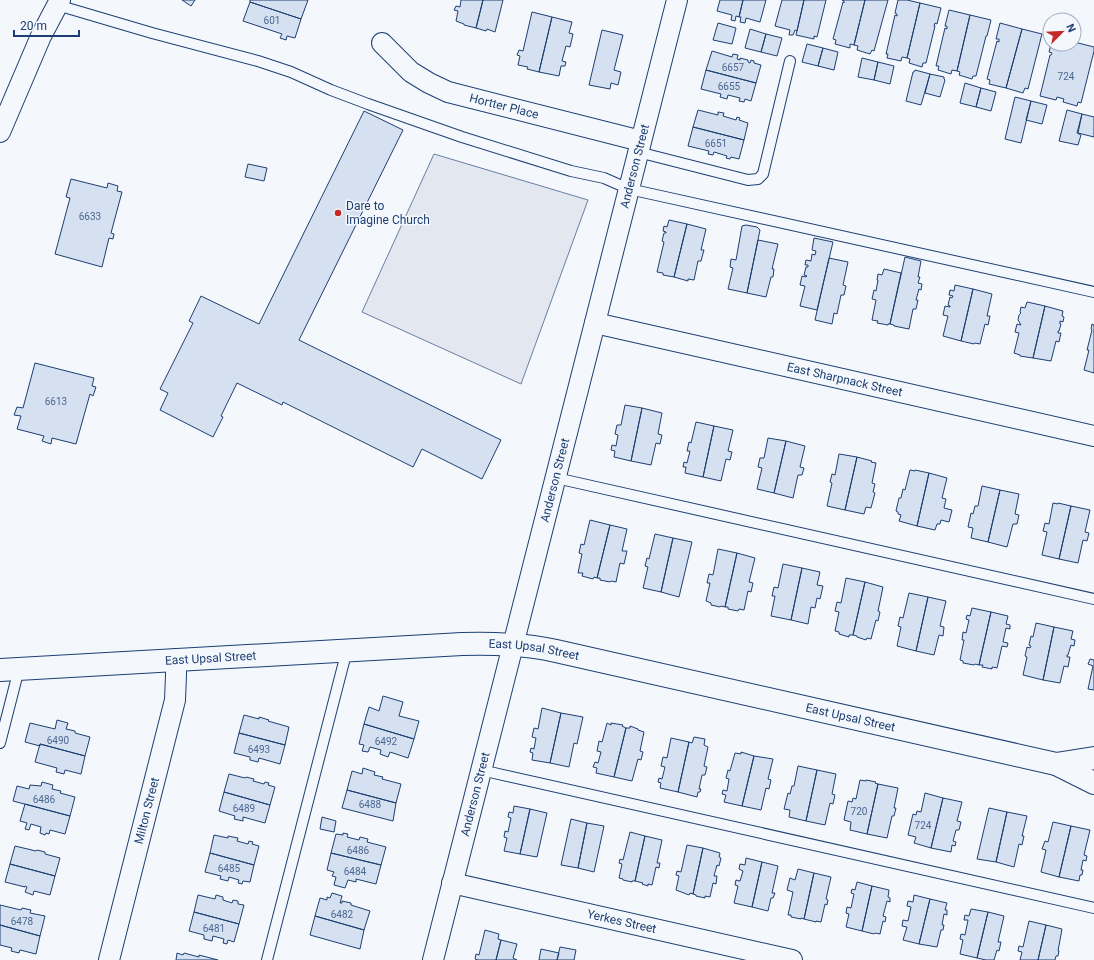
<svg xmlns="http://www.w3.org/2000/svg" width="1094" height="960" viewBox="0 0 1094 960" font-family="Roboto,sans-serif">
	<rect width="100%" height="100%" fill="#f4f7fb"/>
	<path fill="#e3e8f0" stroke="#687fa3" d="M 434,154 L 588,200 L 521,384 L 362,312 Z"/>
	<path fill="#d5e0f0" stroke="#1d3f73" d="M 182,0 L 195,0 L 191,6 Z
		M 250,0 L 308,0 L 301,19 L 250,2 Z
		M 461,0 L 483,0 L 476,28 L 464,25 L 464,24 L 456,21 L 458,11 L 454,10 L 456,6 L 460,7 Z
		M 483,0 L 503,0 L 495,32 L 487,29 L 486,31 L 476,28 Z
		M 720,0 L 743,0 L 739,17 L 736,16 L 735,21 L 731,20 L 732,15 L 717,11 Z
		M 743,0 L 766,0 L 760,22 L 746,18 L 745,23 L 740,22 L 741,17 L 739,17 Z
		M 782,0 L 804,0 L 797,31 L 795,30 L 793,35 L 789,35 L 790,30 L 775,26 Z
		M 804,0 L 826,0 L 817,37 L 814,36 L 814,39 L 796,35 Z
		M 842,0 L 865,0 L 854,45 L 850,44 L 850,48 L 835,44 L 836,40 L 833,39 L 843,2 L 844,3 L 844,1 Z
		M 865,0 L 888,0 L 874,51 L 872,50 L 870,54 L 857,50 L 858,46 L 854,45 Z
		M 898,0 L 907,0 L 920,3 L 907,58 L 902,57 L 901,61 L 887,58 L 888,54 L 886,54 L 895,15 L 897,16 L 897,14 L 895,13 Z
		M 250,2 L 301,19 L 295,38 L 287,36 L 286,40 L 280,38 L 282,34 L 243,21 Z
		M 920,3 L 941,8 L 937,24 L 935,23 L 934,26 L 935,26 L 926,63 L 923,63 L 922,67 L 909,63 L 910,59 L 907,58 Z
		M 949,10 L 970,15 L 957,71 L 952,70 L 951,74 L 938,70 L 939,66 L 936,66 L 945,28 L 947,29 L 947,26 L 945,26 Z
		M 532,12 L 552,17 L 539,72 L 527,69 L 528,67 L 518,65 L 520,56 L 517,55 L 519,50 L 523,51 Z
		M 970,15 L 991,20 L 987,36 L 986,36 L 976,76 L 973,76 L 972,79 L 959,75 L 960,72 L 957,71 Z
		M 552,17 L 572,22 L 569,33 L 573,34 L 570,47 L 566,46 L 562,61 L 566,62 L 565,66 L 561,66 L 559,76 L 539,72 Z
		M 718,23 L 736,28 L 732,44 L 713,40 Z
		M 1000,23 L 1022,29 L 1006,88 L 989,84 L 990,80 L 987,79 L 997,41 L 999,42 L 999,39 L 996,39 Z
		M 750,29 L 766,34 L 761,52 L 745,48 Z
		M 1022,29 L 1042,34 L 1028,89 L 1025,88 L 1023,93 L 1006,88 Z
		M 602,30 L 623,35 L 614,70 L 621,72 L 618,85 L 611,83 L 610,89 L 589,85 Z
		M 766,34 L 782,38 L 777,56 L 761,52 Z
		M 1074,42 L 1094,47 L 1094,51 L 1081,103 L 1078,102 L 1077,106 L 1063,102 L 1064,99 L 1057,97 L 1056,100 L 1040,96 L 1050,55 L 1051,55 L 1052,53 L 1049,52 L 1051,44 L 1074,44 Z
		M 807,44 L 823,48 L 818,66 L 802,62 Z
		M 823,48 L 838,52 L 834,70 L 818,66 Z
		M 712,51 L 732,57 L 733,54 L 738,55 L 737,59 L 740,60 L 740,58 L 748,60 L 748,62 L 750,63 L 751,60 L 754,61 L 754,63 L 761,65 L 756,83 L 706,70 Z
		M 862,58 L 878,62 L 874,80 L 858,77 Z
		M 878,62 L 894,66 L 890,84 L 874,80 Z
		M 706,70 L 756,83 L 751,101 L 745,99 L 744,102 L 739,101 L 740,98 L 728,95 L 727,99 L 720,97 L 721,94 L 701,89 Z
		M 915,70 L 930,74 L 921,105 L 906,101 L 913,72 L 914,72 Z
		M 930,74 L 944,77 L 944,79 L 945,80 L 940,97 L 925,93 Z
		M 965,83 L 981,88 L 976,107 L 960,103 Z
		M 981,88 L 996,92 L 991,111 L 976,107 Z
		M 1015,97 L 1031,101 L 1021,143 L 1005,139 Z
		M 1031,101 L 1047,105 L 1042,124 L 1026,120 Z
		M 698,110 L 718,115 L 718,112 L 724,113 L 723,116 L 736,120 L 737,117 L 740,118 L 739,120 L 748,123 L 744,140 L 693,127 Z
		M 1067,110 L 1082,114 L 1077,133 L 1081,135 L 1078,145 L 1059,141 Z
		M 364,111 L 403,130 L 299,340 L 501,440 L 482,479 L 422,449 L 413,467 L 283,402 L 282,405 L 237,383 L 221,416 L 223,417 L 213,437 L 160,410 L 168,393 L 160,389 L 193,323 L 189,321 L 201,296 L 259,324 Z
		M 1082,114 L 1094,117 L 1094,137 L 1078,133 Z
		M 693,127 L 744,140 L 739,159 L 731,157 L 730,159 L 726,158 L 727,156 L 714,152 L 713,155 L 708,154 L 709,151 L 688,146 Z
		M 248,164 L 267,168 L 264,181 L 245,177 Z
		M 71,179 L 107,188 L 108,183 L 118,186 L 117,191 L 122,192 L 111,233 L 114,234 L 113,239 L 109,238 L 102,267 L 55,254 L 70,198 L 66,197 Z
		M 669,220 L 687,224 L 674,277 L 663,275 L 663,273 L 657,272 L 664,242 L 662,241 L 664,233 L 666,233 L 666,232 L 663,231 L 664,226 L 667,227 Z
		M 687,224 L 706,229 L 701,250 L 704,250 L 701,261 L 698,261 L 694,280 L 688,279 L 688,281 L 674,277 Z
		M 746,225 L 757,227 L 760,230 L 747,293 L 728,289 L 733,268 L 730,267 L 731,259 L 736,260 L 742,226 Z
		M 814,238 L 833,242 L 817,310 L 800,306 L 805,286 L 800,285 L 802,276 L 806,277 L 807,276 L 804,275 L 806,267 L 808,267 L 808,265 L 805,265 L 806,260 L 811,261 L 812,254 L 815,255 L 816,251 L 812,250 Z
		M 758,240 L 778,244 L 772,269 L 774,269 L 773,277 L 771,277 L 766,297 L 747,293 Z
		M 905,257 L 921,261 L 918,277 L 920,277 L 918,283 L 922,284 L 921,290 L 919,289 L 916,300 L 918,300 L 916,309 L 913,309 L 909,329 L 894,326 L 894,325 L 890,324 Z
		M 829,258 L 848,262 L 843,285 L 846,286 L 844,295 L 841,295 L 837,314 L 834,313 L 832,324 L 815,320 Z
		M 884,269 L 901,273 L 890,324 L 888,324 L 888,325 L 877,323 L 878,321 L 872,320 L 876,300 L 872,299 L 874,290 L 876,291 L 878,280 L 877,280 L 878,274 L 882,275 Z
		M 955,285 L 973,289 L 961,341 L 943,336 L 948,316 L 943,315 L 945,306 L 950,307 L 950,306 L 948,305 L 950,297 L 952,298 L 953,296 L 949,295 L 950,290 L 954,291 Z
		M 973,289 L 992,294 L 987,316 L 990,316 L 988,325 L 985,324 L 980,344 L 975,343 L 974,344 L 961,341 Z
		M 1027,302 L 1045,306 L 1033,358 L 1020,356 L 1020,355 L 1014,353 L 1019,333 L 1015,332 L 1017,324 L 1021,325 L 1018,320 L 1019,315 L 1021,313 L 1020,312 L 1021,307 L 1025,308 Z
		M 1045,306 L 1063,311 L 1062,316 L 1064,317 L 1063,322 L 1060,321 L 1060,324 L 1061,324 L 1059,331 L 1058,331 L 1058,333 L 1061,333 L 1059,342 L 1056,341 L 1051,361 L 1033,358 Z
		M 1092,324 L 1094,325 L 1094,373 L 1084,370 L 1089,350 L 1087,350 L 1092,330 L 1091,329 Z
		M 35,363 L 94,378 L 92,386 L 96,387 L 93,396 L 90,394 L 76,444 L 52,438 L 51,444 L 42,441 L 44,436 L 17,429 L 21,416 L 14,415 L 17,407 L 23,408 Z
		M 625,405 L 642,408 L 631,461 L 614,457 L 615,451 L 611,450 L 612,445 L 616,446 L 618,435 L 615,434 L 617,425 L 621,425 Z
		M 642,408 L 662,413 L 658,434 L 662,435 L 660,444 L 656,443 L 651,465 L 631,461 Z
		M 696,422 L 714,426 L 703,477 L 685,473 L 686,467 L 683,467 L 684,462 L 687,463 L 690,451 L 687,451 L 689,442 L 691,443 Z
		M 714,426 L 733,430 L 728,451 L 732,452 L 730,460 L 726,459 L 721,481 L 703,477 Z
		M 768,438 L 786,441 L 774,493 L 757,489 L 762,468 L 758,467 L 760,458 L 764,458 Z
		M 786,441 L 805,446 L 800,467 L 804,468 L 802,475 L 798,475 L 793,498 L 774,493 Z
		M 839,454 L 857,457 L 845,510 L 827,506 L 832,483 L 830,482 L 832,474 L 835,475 Z
		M 857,457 L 872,461 L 871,462 L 876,463 L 872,483 L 875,484 L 873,492 L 875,493 L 871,508 L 866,507 L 864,514 L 845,510 Z
		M 910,470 L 915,471 L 915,470 L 929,473 L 917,526 L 899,521 L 901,515 L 898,514 L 898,512 L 896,511 L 899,498 L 901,498 L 903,489 L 905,490 Z
		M 929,473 L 947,478 L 942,498 L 946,499 L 944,508 L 952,510 L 949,522 L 941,520 L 940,524 L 937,524 L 935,530 L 917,526 Z
		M 982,486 L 1000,490 L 988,542 L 971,538 L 973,528 L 968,527 L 971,513 L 973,514 L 975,506 L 978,506 Z
		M 1000,490 L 1019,494 L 1015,514 L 1019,515 L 1017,524 L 1013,524 L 1007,547 L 988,542 Z
		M 1053,503 L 1058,504 L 1058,503 L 1071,506 L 1059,559 L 1042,555 L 1047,532 L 1043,531 L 1045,523 L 1049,524 Z
		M 1071,506 L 1090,510 L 1085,532 L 1089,533 L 1087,541 L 1083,540 L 1078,563 L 1059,559 Z
		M 590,520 L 610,525 L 597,578 L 594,577 L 593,579 L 582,576 L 583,573 L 578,573 L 582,554 L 579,553 L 581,544 L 584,545 Z
		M 610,525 L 627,529 L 622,551 L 627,551 L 624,564 L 620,563 L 616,582 L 611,581 L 610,582 L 600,580 L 600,578 L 597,578 Z
		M 655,534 L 673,538 L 661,592 L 643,588 L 648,567 L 645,566 L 647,558 L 649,559 Z
		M 673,538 L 692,542 L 679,597 L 661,592 Z
		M 718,549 L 737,553 L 725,607 L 721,606 L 720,607 L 711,605 L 711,603 L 706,601 L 710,583 L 707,583 L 709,574 L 713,575 Z
		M 737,553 L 755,558 L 749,582 L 753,583 L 751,592 L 748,591 L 744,610 L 739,609 L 738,611 L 728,609 L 728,607 L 725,607 Z
		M 783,564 L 802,568 L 791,620 L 771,616 L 775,596 L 772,596 L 774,587 L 778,588 Z
		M 802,568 L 820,572 L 817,585 L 823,586 L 820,599 L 817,598 L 815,608 L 811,607 L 808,624 L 791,620 Z
		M 846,578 L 865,582 L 853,635 L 849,635 L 849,637 L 839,634 L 839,632 L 835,631 L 839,612 L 835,611 L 837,602 L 841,603 Z
		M 865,582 L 883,587 L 878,611 L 880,612 L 878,621 L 876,620 L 871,639 L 867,638 L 866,640 L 857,637 L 857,636 L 853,635 Z
		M 909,593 L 928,597 L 916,651 L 897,646 L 901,627 L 898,626 L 900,617 L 903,618 Z
		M 928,597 L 946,601 L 940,626 L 944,627 L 943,636 L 939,635 L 934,655 L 916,651 Z
		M 972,608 L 991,612 L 979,665 L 975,664 L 974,665 L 963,663 L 963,661 L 960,660 L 964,640 L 962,640 L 963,632 L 966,633 L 969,620 L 966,619 L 967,615 L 970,616 Z
		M 991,612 L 1008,616 L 1006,624 L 1010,625 L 1010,629 L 1006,628 L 1003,642 L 1008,643 L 1007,647 L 1002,646 L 997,668 L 992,667 L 992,669 L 982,667 L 983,665 L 979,665 Z
		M 1036,623 L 1054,627 L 1043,680 L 1023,675 L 1027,657 L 1025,656 L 1027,647 L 1030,648 L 1031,646 L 1029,645 L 1031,636 L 1033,637 Z
		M 1054,627 L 1073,631 L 1071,639 L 1075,640 L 1074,646 L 1071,645 L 1068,655 L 1067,655 L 1067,657 L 1070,657 L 1068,667 L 1064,666 L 1060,683 L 1043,680 Z
		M 1090,659 L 1094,660 L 1094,690 L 1088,689 L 1093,666 L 1088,664 Z
		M 383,696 L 403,702 L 399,716 L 419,721 L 414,739 L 364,724 L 369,707 L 379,711 Z
		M 542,708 L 561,713 L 550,763 L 532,760 L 533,753 L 530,752 L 531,748 L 534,749 L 536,738 L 532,737 L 534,728 L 538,729 Z
		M 561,713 L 583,717 L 577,744 L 574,743 L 569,767 L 550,763 Z
		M 244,715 L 259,719 L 259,717 L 269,720 L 268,721 L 289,727 L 285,745 L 239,733 Z
		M 57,720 L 68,723 L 66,729 L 75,731 L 75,733 L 90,737 L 85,756 L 40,744 L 40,746 L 25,742 L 30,723 L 55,729 Z
		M 607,723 L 611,725 L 611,723 L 623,725 L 622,726 L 626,728 L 614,777 L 596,773 L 597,768 L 593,767 L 595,762 L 598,763 L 601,752 L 597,751 L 599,741 L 602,742 Z
		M 364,724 L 414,739 L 408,758 L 390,752 L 388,757 L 380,754 L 381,750 L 370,747 L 368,752 L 362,751 L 364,745 L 359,744 Z
		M 630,726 L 638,729 L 638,730 L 644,732 L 640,751 L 643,752 L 641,760 L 638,759 L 632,781 L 614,777 L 626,728 L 630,728 Z
		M 239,733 L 285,745 L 280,764 L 259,758 L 258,762 L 250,760 L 250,757 L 234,753 Z
		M 694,737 L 705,739 L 704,745 L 708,747 L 704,766 L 707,767 L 705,775 L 702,775 L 699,789 L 701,789 L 700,792 L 698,792 L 697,797 L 678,792 L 689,742 L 692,743 Z
		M 671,738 L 689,742 L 678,792 L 660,788 L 661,783 L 658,782 L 659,778 L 662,779 L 665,767 L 661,766 L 663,757 L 667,758 Z
		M 40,744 L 85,756 L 81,774 L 65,770 L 64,774 L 56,772 L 57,768 L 35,762 Z
		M 741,752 L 754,756 L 742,806 L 724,802 L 726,795 L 722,794 L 723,790 L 727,791 L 729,779 L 726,778 L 728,770 L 730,771 L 735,753 L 741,754 Z
		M 754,756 L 773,759 L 768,779 L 771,780 L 769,789 L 766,788 L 761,810 L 742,806 Z
		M 798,766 L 817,770 L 806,821 L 789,817 L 790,810 L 784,809 L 788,793 L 790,794 L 792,786 L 794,786 Z
		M 363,768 L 375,772 L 374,775 L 383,777 L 382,779 L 401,784 L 396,803 L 347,790 L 352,771 L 362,774 Z
		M 817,770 L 836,774 L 832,794 L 835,795 L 833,804 L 830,803 L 825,825 L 806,821 Z
		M 229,774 L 245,778 L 246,777 L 254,779 L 253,781 L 264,784 L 265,782 L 269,783 L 268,785 L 275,787 L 270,805 L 224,792 Z
		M 860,780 L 866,781 L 866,780 L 876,782 L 875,783 L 878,784 L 867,834 L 850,830 L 851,822 L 844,820 L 848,801 L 852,802 L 853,798 L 856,799 Z
		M 42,782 L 53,785 L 52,789 L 61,791 L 60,793 L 75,797 L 70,816 L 13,801 L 17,786 L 29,789 L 30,785 L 41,786 Z
		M 878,784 L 898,788 L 894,808 L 896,808 L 894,816 L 892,816 L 887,838 L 867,834 Z
		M 347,790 L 396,803 L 393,821 L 342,808 Z
		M 224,792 L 270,805 L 265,823 L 243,817 L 243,821 L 234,819 L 235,816 L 219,811 Z
		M 925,793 L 943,798 L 931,848 L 914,843 L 916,837 L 908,835 L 913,814 L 916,815 L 917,811 L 921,812 Z
		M 943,798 L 962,802 L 957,821 L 961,822 L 959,830 L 956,830 L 953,841 L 956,842 L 955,846 L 952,845 L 951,852 L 931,848 Z
		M 25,804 L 70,816 L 65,834 L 50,830 L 49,834 L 46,833 L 45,835 L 40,833 L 41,827 L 31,824 L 29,830 L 25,829 L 27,823 L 20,821 Z
		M 514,806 L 530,809 L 520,854 L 504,851 L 507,838 L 504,837 L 505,831 L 508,832 L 511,818 L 508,817 L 509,812 L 513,813 Z
		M 989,808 L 1007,812 L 996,862 L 977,859 Z
		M 530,809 L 547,813 L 537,857 L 520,854 Z
		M 1007,812 L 1027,816 L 1022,836 L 1024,836 L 1022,845 L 1019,844 L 1014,867 L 996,862 Z
		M 322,817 L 336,821 L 334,832 L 320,829 Z
		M 571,819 L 587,823 L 578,868 L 561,865 Z
		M 1053,822 L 1071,826 L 1059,877 L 1041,872 L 1046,850 L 1042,849 L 1045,841 L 1048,842 Z
		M 587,823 L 604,826 L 594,872 L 578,868 Z
		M 1071,826 L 1090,830 L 1084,855 L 1087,856 L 1086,861 L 1083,860 L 1081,870 L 1083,870 L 1082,875 L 1080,875 L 1079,881 L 1059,877 Z
		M 630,832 L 645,836 L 635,881 L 632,881 L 632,882 L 623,880 L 623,879 L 619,878 L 622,864 L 619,863 L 620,859 L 623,860 Z
		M 343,833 L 348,834 L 347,837 L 359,840 L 360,837 L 368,839 L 367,842 L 386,847 L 381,865 L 331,853 L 336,834 L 343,835 Z
		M 214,835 L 228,838 L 228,836 L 238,838 L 237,841 L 248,844 L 249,841 L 253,842 L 252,844 L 259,846 L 254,865 L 210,853 Z
		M 645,836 L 662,840 L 657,863 L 660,863 L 659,868 L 656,867 L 652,885 L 648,884 L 648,886 L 642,884 L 643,883 L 635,881 Z
		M 687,845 L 703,848 L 693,894 L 690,893 L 689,895 L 676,890 L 679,876 L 676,875 L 677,871 L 681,872 Z
		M 15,846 L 36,851 L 37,850 L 45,852 L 45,854 L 60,858 L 55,876 L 10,864 Z
		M 703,848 L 720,853 L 719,857 L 721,858 L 719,866 L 717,865 L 714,876 L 717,876 L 716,884 L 713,883 L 710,897 L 705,896 L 705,898 L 696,896 L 696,895 L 693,894 Z
		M 210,853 L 254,865 L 250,882 L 243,881 L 242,884 L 238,883 L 239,880 L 229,877 L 228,881 L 220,879 L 221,876 L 205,872 Z
		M 331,853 L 381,865 L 376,884 L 356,879 L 356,882 L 348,880 L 345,888 L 334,885 L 336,877 L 332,876 L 334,872 L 327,870 Z
		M 746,858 L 762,862 L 752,907 L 734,903 L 738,886 L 735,885 L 736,880 L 740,881 L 743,871 L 739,869 L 740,864 L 745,865 Z
		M 762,862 L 778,866 L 772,893 L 775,893 L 773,898 L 771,898 L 768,911 L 752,907 Z
		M 10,864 L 55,876 L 50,895 L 34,891 L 33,895 L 25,892 L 27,887 L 25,886 L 25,887 L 5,882 Z
		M 798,869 L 814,873 L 804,919 L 801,918 L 801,919 L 791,917 L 791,915 L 788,915 L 793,892 L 787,890 L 790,878 L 795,880 Z
		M 814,873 L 831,877 L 826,899 L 828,900 L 827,905 L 825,904 L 821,922 L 816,921 L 816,922 L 804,919 Z
		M 857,882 L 872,886 L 862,931 L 846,927 L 849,914 L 846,913 L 847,907 L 851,908 L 854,894 L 851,893 L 852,889 L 855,890 Z
		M 872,886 L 889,890 L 888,897 L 890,898 L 890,902 L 887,901 L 883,916 L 886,917 L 885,922 L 883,921 L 880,934 L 875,933 L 874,934 L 862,931 Z
		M 332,893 L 342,896 L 340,903 L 342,903 L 342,901 L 351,903 L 351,905 L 370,911 L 364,930 L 315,916 L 320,898 L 327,900 L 327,897 L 330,898 Z
		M 198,895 L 215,899 L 216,895 L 223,897 L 223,900 L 232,903 L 233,900 L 238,901 L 238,904 L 244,905 L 239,924 L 194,912 Z
		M 914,895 L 930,899 L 919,944 L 903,940 L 907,927 L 902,926 L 903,920 L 908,921 L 911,907 L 907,906 L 908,901 L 913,902 Z
		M 930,899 L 947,903 L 945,910 L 947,910 L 947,915 L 944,914 L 942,925 L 944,925 L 943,930 L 941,930 L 937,947 L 919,944 Z
		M 0,905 L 21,910 L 22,908 L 31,910 L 30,913 L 45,916 L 40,936 L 0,925 Z
		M 971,909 L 988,912 L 977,958 L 960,954 L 963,940 L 960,939 L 961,934 L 965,935 L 968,920 L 964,920 L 965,915 L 969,916 Z
		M 194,912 L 239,924 L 234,942 L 228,940 L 227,944 L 223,943 L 224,939 L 213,936 L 212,941 L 204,939 L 204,935 L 189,931 Z
		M 988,912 L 1004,916 L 998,942 L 1001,942 L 999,951 L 997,950 L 994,960 L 986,960 L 977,958 Z
		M 315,916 L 364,930 L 360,949 L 310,935 Z
		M 1029,921 L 1046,925 L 1038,960 L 1020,960 L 1022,952 L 1018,951 L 1019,946 L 1023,947 Z
		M 0,925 L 40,936 L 36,954 L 20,950 L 19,953 L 11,951 L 12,948 L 0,945 Z
		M 1046,925 L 1062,929 L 1058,951 L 1059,951 L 1058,956 L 1056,956 L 1055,960 L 1038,960 Z
		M 485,930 L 499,934 L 498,939 L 501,940 L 496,960 L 478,960 L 475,959 L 476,954 L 479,955 Z
		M 501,940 L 517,944 L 513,958 L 517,960 L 496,960 Z
		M 560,947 L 576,950 L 574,960 L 557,960 Z
		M 541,949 L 559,953 L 557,960 L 539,960 Z
		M 177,953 L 183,955 L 184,953 L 199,957 L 199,955 L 218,960 L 176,960 Z"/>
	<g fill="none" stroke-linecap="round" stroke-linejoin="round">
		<g stroke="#1d3f73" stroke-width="12">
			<path id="lane" d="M 57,5 L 152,33 L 258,61 L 291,72 L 331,90 L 368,104 L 462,137 L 571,171 L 604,178 L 629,189 L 1094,292
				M 638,152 L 748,180 L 758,179 L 763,174 L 790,61
				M 556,478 L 1094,599
				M 0,743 L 19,669
				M 481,770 L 1094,908
				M 267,960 L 347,650"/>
		</g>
		<g stroke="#1d3f73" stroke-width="22">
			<g id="street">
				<path id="s1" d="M 382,43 L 411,72 L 429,83 L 448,92 L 641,141"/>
				<path d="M 0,132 L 41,36 L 60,0"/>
				<path id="s2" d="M 595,323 L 1094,436"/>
				<path id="s3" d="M 452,883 L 792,960"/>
				<path id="s4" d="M 109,960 L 175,700 L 176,675 L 176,659"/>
				<path id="s5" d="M 433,960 L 677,0"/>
			</g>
		</g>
		<g stroke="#1d3f73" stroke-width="24">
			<g id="secondary">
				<path id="s6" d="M 0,670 L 462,644 C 494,643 525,644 556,651 L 1056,764 L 1094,783"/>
				<path d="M 1056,764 L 1094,758"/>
			</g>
		</g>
		<use href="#lane" stroke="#f4f7fb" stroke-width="10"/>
		<use href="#street" stroke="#f4f7fb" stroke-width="20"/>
		<use href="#secondary" stroke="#f4f7fb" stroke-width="22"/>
	</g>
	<circle fill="#c62828" stroke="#f4f7fb" stroke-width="1.5" cx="338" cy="213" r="4"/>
	<g text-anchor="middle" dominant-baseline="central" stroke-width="3" stroke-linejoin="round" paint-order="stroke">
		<g font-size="10" fill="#4b6792">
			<text x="272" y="20">601</text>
			<text x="733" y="67">6657</text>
			<text x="1066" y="76">724</text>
			<text x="729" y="86">6655</text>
			<text x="716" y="143">6651</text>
			<text x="90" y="216">6633</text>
			<text x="56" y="401">6613</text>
			<text x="58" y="740">6490</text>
			<text x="386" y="741">6492</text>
			<text x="259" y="749">6493</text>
			<text x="44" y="799">6486</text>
			<text x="370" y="804">6488</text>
			<text x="244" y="808">6489</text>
			<text x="859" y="811">720</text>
			<text x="923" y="825">724</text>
			<text x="358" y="850">6486</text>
			<text x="229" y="868">6485</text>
			<text x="355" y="871">6484</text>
			<text x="342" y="914">6482</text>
			<text x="22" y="921">6478</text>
			<text x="214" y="928">6481</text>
		</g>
		<g font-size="12" fill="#1d3f73" stroke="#f4f7fb">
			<text stroke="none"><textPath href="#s1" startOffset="141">Hortter Place</textPath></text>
			<text stroke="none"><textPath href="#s5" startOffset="819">Anderson Street</textPath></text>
			<text stroke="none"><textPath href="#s2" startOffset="256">East Sharpnack Street</textPath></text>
			<text stroke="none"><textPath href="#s5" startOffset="495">Anderson Street</textPath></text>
			<text stroke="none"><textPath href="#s6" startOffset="535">East Upsal Street</textPath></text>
			<text stroke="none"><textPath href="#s6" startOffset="211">East Upsal Street</textPath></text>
			<text stroke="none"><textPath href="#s6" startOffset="859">East Upsal Street</textPath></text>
			<text stroke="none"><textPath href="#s5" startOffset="171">Anderson Street</textPath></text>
			<text stroke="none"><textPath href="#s4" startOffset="154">Milton Street</textPath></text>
			<text stroke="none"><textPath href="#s3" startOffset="174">Yerkes Street</textPath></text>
		</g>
		<g font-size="12" fill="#1d3f73" stroke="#f4f7fb" text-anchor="start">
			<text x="346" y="206">Dare to<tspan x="346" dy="14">Imagine Church</tspan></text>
		</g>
	</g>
	<g transform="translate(1062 32) rotate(66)"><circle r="19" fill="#f4f7fb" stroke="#9eadc5"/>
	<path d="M0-3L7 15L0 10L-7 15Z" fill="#c62828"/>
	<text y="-6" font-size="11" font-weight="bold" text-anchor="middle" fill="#1d3f73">N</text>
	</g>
	<path d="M14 30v6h65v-6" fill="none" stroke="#1d3f73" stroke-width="2"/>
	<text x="20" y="30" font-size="12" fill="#1d3f73" stroke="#f4f7fb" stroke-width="3" paint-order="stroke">20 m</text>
</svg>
